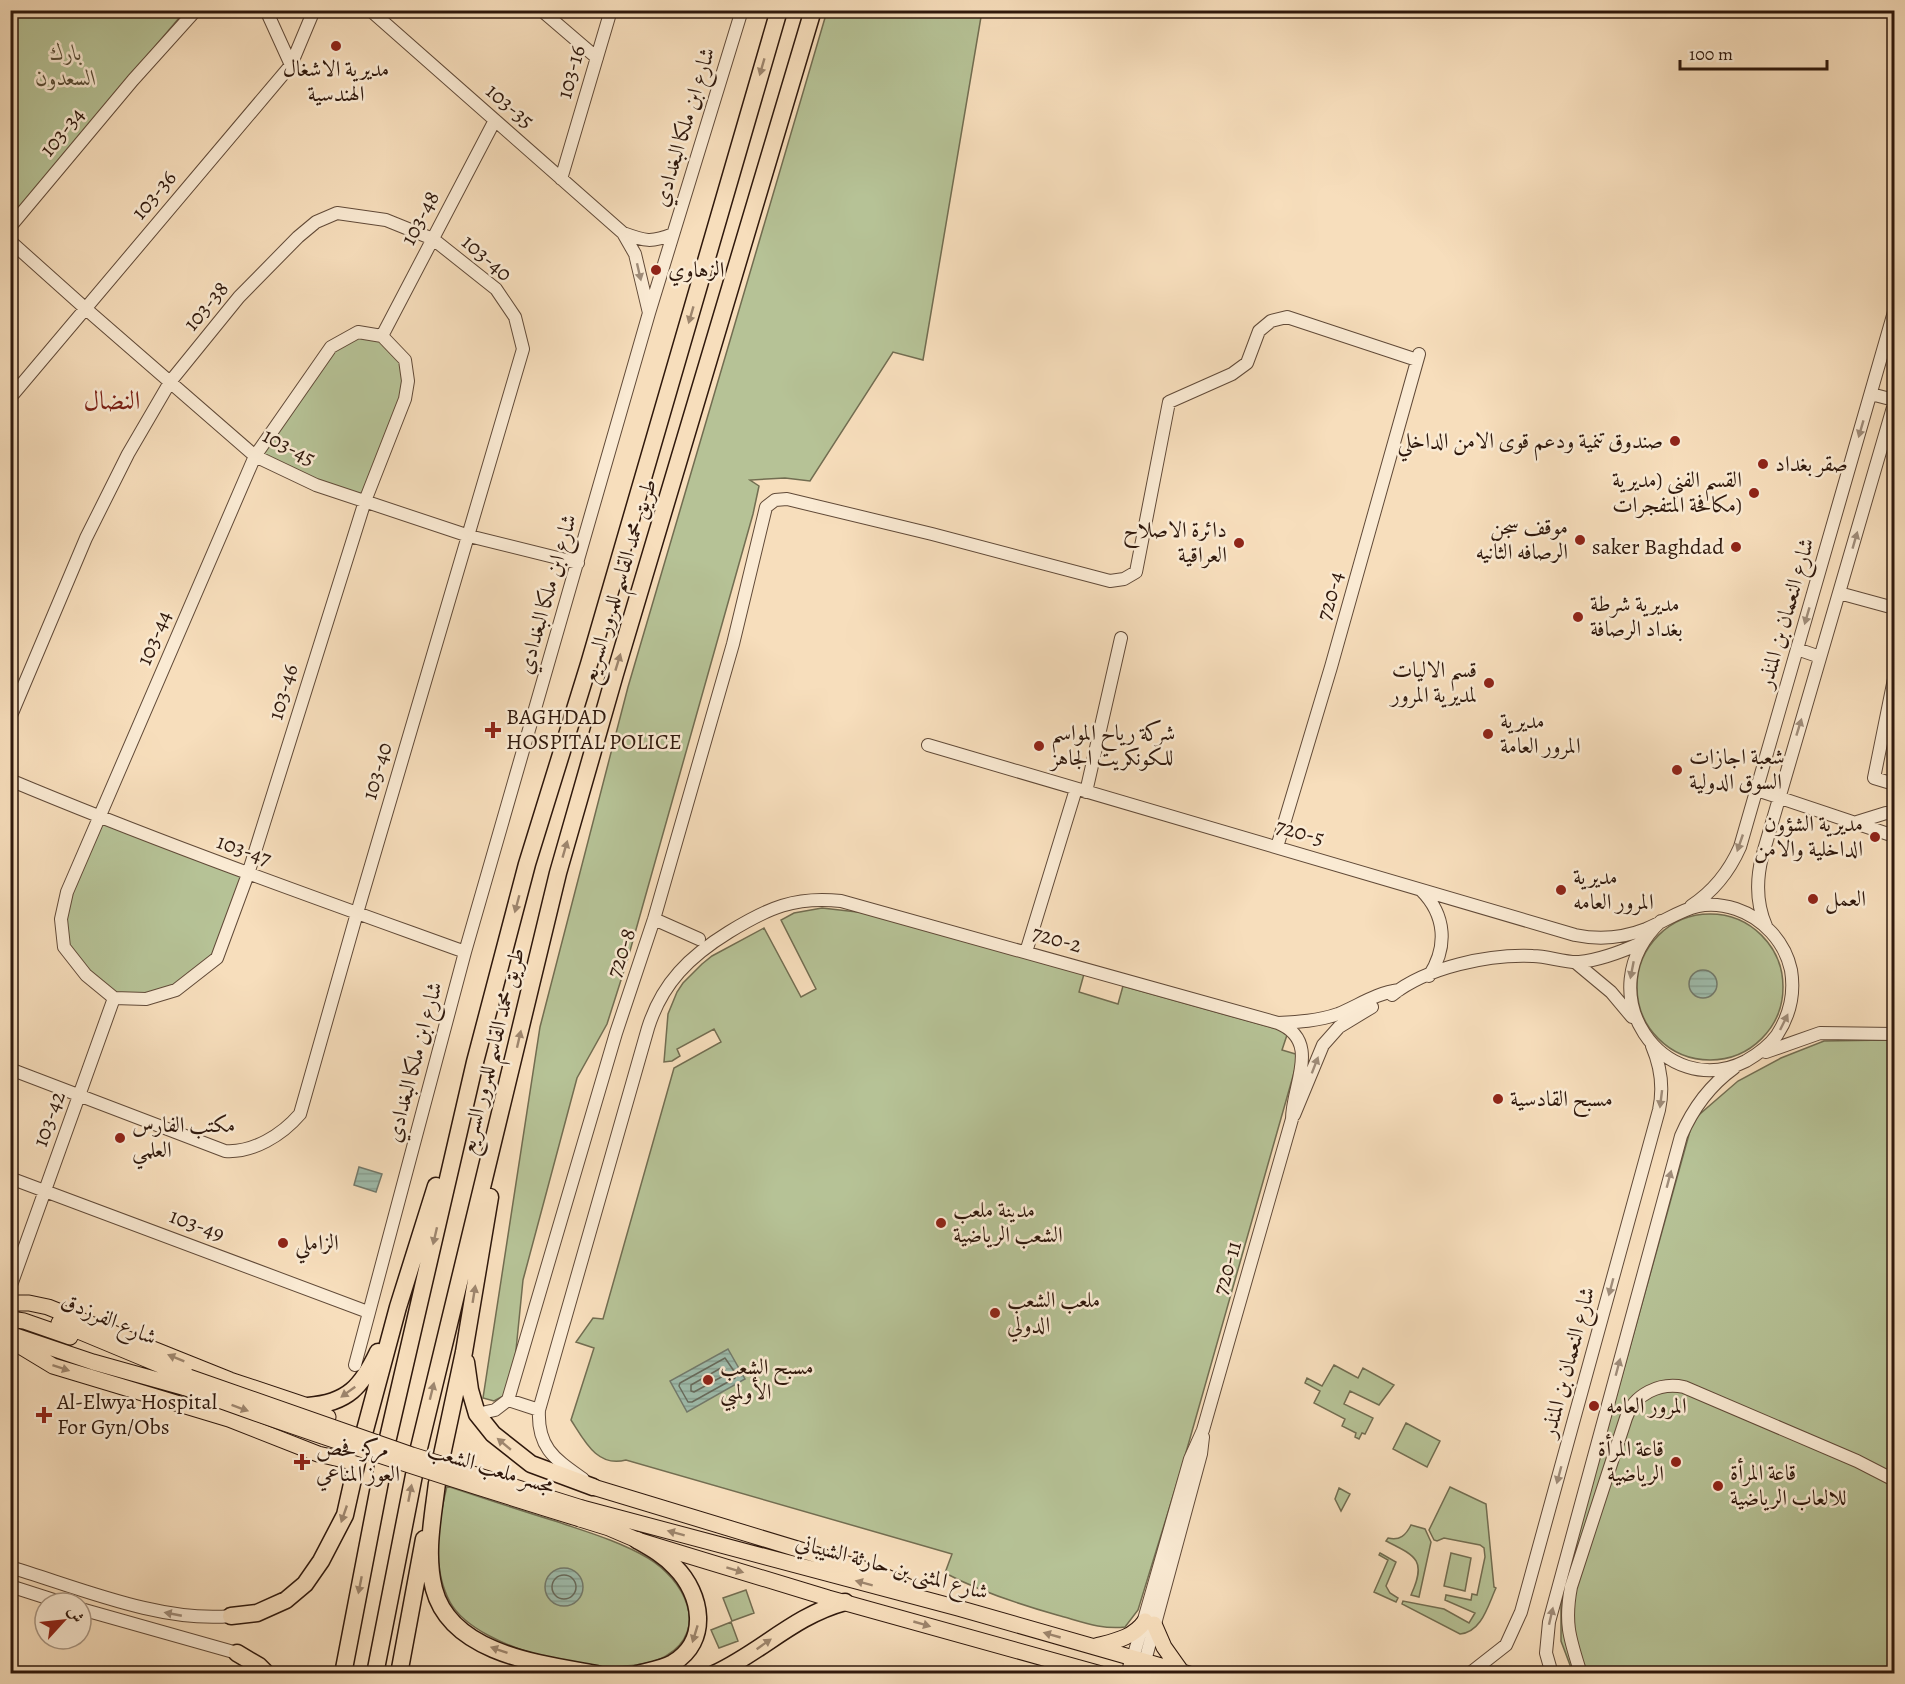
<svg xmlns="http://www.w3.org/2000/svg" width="1905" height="1684" viewBox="0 0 1905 1684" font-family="Alegreya,Amiri,serif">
	<defs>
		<pattern id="water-rules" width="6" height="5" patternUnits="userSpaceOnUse" patternTransform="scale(1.5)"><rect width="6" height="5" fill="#9ebcac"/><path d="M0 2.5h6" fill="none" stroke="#88a193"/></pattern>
	</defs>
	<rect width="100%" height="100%" fill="#f7debc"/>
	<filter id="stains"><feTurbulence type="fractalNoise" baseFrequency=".00333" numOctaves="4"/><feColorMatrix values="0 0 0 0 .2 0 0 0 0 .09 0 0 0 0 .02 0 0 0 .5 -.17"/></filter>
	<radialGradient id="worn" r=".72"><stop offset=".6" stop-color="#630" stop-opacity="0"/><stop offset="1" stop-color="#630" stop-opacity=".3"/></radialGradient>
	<path fill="#b6c296" stroke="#726d51" stroke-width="1.5" d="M 11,11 L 185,11 L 11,217 Z
		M 827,11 L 982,11 L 923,360 L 893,352 L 810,481 L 785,478 L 750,480 L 759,486 L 753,514 L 628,958 L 607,1024 L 577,1078 L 523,1280 L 515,1360 L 507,1394 L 494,1401 L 483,1398 L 540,1027 L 628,687 Z
		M 358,332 L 382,336 L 405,360 L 408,381 L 365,501 L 255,456 L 331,347 Z
		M 100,818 L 241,876 L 217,958 L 176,990 L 114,998 L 62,952 L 67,892 Z
		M 822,908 L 866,913 L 1084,974 L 1079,992 L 1118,1004 L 1123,986 L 1288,1032 L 1282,1050 L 1299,1055 L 1181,1470 L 1138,1610 L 1125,1627 C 1101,1630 1080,1621 1057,1615 C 1018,1604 981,1592 945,1573 L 952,1554 L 626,1460 C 597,1468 584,1440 571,1420 L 594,1348 L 576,1342 L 593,1318 L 603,1319 L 674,1068 L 721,1042 L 714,1029 L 677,1049 L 680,1056 L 672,1061 L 664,1062 L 668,1014 L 677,992 L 683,983 L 702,964 L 712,956 L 764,928 L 801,997 L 816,989 L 781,920 L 794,913 Z
		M1637 987a73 73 0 1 1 146 0a73 73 0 1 1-146 0Z
		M 1887,1040 L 1894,1042 L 1894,1673 L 1573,1673 L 1561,1641 L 1561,1595 L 1693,1120 L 1738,1081 L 1781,1058 L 1824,1041 Z
		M 1334,1365 L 1358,1378 L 1363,1368 L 1394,1385 L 1379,1405 L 1350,1391 L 1344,1404 L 1373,1418 L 1365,1434 L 1362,1433 L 1359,1439 L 1355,1437 L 1356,1433 L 1342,1426 L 1345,1419 L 1314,1403 L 1320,1391 L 1305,1383 L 1307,1378 L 1322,1386 Z
		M 1406,1423 L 1440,1441 L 1427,1467 L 1393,1449 Z
		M 447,1486 C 483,1498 519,1510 555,1521 C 587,1532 619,1541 648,1558 C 683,1579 711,1629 666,1656 C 619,1684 477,1652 450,1602 C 431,1566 438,1523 447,1486 Z
		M 1450,1487 L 1486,1504 L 1494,1587 L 1496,1588 C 1488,1605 1482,1632 1460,1634 L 1402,1604 L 1403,1601 L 1444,1609 L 1469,1623 L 1475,1613 L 1445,1600 L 1446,1595 L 1471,1600 L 1472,1594 L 1477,1595 L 1485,1557 L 1484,1548 L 1480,1545 L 1444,1538 L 1437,1541 L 1434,1540 L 1429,1530 Z
		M 1339,1488 L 1350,1494 L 1341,1511 L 1335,1499 Z
		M 1411,1525 L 1425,1529 L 1431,1542 L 1419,1597 L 1411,1595 C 1427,1560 1416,1556 1386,1541 L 1388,1538 C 1400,1541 1406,1535 1411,1525 Z
		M 1380,1553 L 1396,1562 L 1386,1586 L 1390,1593 L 1398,1598 L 1396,1602 L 1374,1592 L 1388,1560 L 1379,1555 Z
		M 1451,1553 L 1471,1558 L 1465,1591 L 1444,1586 Z
		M 746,1590 L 754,1613 L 732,1621 L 723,1598 Z
		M 731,1622 L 738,1641 L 719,1648 L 711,1630 Z"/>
	<path fill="url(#water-rules)" stroke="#727a6c" stroke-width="1.5" d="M1689 984a14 14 0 1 1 28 0a14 14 0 1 1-28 0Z
		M 359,1167 L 382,1174 L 376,1192 L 354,1185 Z
		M 728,1349 L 745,1379 L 687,1412 L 670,1381 Z
		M545 1587a19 19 0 1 1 38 0a19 19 0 1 1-38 0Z"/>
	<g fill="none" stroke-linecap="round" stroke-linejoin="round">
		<path stroke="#666a5c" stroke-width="1.5" d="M 725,1358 L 736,1374 L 735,1378 L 692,1402 L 688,1402 L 679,1386 L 680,1383 Z
			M 721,1368 L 725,1371 L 725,1375 L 694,1392 L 691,1391 L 691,1385 Z
			M552 1587a12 12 0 1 1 24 0a12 12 0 1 1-24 0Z"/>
		<g stroke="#614a38" stroke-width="14">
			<path id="minor" d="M 266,10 L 291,65
				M 370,10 L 623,233 L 635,254 L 649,313
				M 541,10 L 597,58
				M 561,179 L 611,10
				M 10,227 L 133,80 L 196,10
				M 623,233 C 645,241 651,243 673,234
				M 10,241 L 86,309 L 255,456 L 316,485 L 469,536 L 578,563
				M 382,336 L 495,120
				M 1871,394 L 1894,400
				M 10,398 L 291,65 L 314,10
				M 1839,593 L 1894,608
				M 1797,649 L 1820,657
				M 1894,679 L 1874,778 L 1894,784
				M 10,718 L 86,538 L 128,454 L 170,382 L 239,297 L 298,237 L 316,222 L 337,213 L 386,220 L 433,239 L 496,289 L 515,317 L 523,349 L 357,913 L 300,1114 C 282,1135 253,1153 225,1151 L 10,1069
				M 928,745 L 1575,935 C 1599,940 1623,938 1646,929 C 1679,915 1696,896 1736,909 C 1763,918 1785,942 1791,970 C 1795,994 1790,1015 1777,1035 C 1769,1046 1758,1054 1746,1061 C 1664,1103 1585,992 1661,921
				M 10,780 C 160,843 313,897 465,952
				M 1757,790 L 1894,836
				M 1086,792 L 1121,638
				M 1857,822 L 1886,813 L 1894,814
				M 1277,847 L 1331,667 L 1419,354
				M 1421,890 C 1446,915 1448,947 1429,976
				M 1691,906 C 1714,891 1729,872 1740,847 L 1894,312
				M 654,919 L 699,939
				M 1766,926 C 1756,903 1756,881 1762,857 L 1894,404
				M 1026,952 L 1076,789
				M 1575,962 L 1611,992 L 1632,1017
				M 1392,995 C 1427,967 1489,954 1533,956 C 1548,956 1565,963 1579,962 C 1601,960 1621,952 1641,943
				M 114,998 L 86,975 L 64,947 L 61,919 L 67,892 L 255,456 L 331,347 L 358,332 L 382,336
				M 114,998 L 146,999 L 176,990 L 217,958 L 248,874 L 365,501 L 405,399 L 408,381 L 405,360 L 382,336
				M 1766,1052 L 1820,1033 L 1894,1034
				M 1294,1115 L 1323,1045 L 1339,1027 L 1372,1007
				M 10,1178 L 368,1312
				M 10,1288 L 114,998
				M 355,1365 L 465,952 L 649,313 L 742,10
				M 508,1400 L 539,1410
				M 477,1414 L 495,1410 L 508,1400 L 616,1033 L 654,919 L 733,644 L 766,507 L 775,500 L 787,499 L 932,534 L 1110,581 L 1124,579 L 1136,572 L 1169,402 L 1232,374 L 1247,363 L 1259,331 L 1271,321 L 1287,317 L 1417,360
				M 583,1479 C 555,1459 537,1448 539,1410 L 648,1028 C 662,983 690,956 729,932 C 768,908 795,896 841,901 L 1278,1023 C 1298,1022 1318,1021 1338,1014 C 1358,1006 1376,993 1399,990
				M 10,1567 C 77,1587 161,1623 231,1616
				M 10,1586 L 63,1603
				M 81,1609 L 237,1653
				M 1133,1658 L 1190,1459 L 1203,1430 L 1292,1119 C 1292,1085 1322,1041 1278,1023
				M 1145,1661 L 1201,1454 L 1203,1437
				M 1469,1674 L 1506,1645 L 1521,1612 L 1659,1110 C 1664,1087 1661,1067 1652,1046
				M 1552,1674 L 1546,1653 L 1549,1622 L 1681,1136 C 1693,1108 1709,1086 1734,1068
				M 1581,1674 C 1570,1639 1564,1624 1571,1587 L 1626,1418 C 1634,1394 1660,1382 1684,1387 L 1857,1461 L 1894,1480"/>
		</g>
		<g stroke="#2f180c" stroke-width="17">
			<path id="major" d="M 11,1303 L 29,1303 L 48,1307 L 230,1380 L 308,1406 L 328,1417
				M 10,1319 L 24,1321 L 70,1337
				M 59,1323 L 189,1377
				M 10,1334 L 93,1362 L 186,1388
				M 10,1340 L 53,1366 L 229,1419 L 318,1454 L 357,1463
				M 593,1487 L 880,1574 L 909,1587
				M 582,1508 L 958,1608 L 1189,1674
				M 580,1519 L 609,1528 L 637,1540 L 828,1598 L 1101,1674
				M 1154,1624 L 1164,1647 L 1181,1671
				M 1096,1646 C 1115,1641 1133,1638 1145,1621
				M 1129,1674 L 1133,1658"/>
		</g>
		<g stroke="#2f180c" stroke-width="19">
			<path id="highway" d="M 466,1362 L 470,1390 L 477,1414 L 493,1434 L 531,1464 L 593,1487
				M 308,1406 C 348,1403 362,1386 378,1352
				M 365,1430 L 398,1307 L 436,1186
				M 388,1438 L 475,1062 L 527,864 L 589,664 L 779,10
				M 419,1448 L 558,873 L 615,674 L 813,10
				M 442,1455 L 464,1352 L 490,1197
				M 437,1483 C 433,1517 425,1554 434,1589 C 451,1654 541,1664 597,1674
				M 231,1616 L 257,1613 L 286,1600 L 305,1584 L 321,1561 L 345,1515 L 358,1457
				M 237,1653 L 259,1666 L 267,1674
				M 343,1674 L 383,1466
				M 375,1674 L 414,1475
				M 399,1674 L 424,1539
				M 637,1674 C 648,1671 662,1669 673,1663 C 710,1641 702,1594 675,1567 C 664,1555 651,1548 637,1540
				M 714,1674 C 762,1652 793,1616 845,1602"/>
		</g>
		<use href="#minor" stroke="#faead3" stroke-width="12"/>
		<use href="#major" stroke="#f7debc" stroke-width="15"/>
		<use href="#highway" stroke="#f7debc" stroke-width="16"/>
		<g stroke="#2f180c" stroke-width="17" stroke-linecap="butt">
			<path id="major-bridge" d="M 189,1377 L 412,1455 L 582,1508
				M 186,1388 C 316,1436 447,1478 580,1519"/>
		</g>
		<use href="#major-bridge" stroke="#f7debc" stroke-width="15"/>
	</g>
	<defs><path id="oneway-solid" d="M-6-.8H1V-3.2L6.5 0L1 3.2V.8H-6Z" transform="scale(1.5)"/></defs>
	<g fill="#9d856d">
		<use href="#oneway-solid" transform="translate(762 67) rotate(106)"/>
		<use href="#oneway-solid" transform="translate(691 315) rotate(106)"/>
		<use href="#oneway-solid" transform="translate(618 662) rotate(-73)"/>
		<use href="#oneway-solid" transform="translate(565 849) rotate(-74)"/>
		<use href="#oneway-solid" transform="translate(517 904) rotate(105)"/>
		<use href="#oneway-solid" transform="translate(519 1039) rotate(-77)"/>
		<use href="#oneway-solid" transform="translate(435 1236) rotate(103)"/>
		<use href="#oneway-solid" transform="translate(474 1294) rotate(-81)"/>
		<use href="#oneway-solid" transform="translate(176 1358) rotate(-158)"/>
		<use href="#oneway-solid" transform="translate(61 1368) rotate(18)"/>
		<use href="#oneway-solid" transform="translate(432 1391) rotate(-76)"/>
		<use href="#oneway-solid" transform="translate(348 1392) rotate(144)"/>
		<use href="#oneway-solid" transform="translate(240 1408) rotate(20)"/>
		<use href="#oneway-solid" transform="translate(504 1444) rotate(-140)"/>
		<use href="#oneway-solid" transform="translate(410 1493) rotate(-79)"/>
		<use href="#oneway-solid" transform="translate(344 1514) rotate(109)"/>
		<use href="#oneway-solid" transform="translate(676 1533) rotate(-165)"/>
		<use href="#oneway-solid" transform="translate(735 1570) rotate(17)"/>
		<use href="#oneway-solid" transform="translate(864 1583) rotate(-165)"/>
		<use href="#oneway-solid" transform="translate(360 1585) rotate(101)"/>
		<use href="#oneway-solid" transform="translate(922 1624) rotate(16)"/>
		<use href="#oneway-solid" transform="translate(695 1634) rotate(107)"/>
		<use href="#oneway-solid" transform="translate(1052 1635) rotate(-164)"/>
		<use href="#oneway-solid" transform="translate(764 1644) rotate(-35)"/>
		<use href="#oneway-solid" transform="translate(499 1650) rotate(-161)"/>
	</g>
	<g fill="#9f8c79">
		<use href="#oneway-solid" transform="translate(639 272) rotate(77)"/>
		<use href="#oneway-solid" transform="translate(1861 429) rotate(106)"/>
		<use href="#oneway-solid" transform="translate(1855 540) rotate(-74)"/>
		<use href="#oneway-solid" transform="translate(1807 616) rotate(106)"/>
		<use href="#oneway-solid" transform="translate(1799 727) rotate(-73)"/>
		<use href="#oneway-solid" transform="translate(1740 843) rotate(109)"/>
		<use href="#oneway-solid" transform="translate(1632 970) rotate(101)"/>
		<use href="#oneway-solid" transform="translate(1784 1022) rotate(-64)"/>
		<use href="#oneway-solid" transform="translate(1315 1065) rotate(-69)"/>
		<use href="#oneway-solid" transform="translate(1661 1099) rotate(97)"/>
		<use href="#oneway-solid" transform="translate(1669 1179) rotate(-75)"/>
		<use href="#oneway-solid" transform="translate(1611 1287) rotate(105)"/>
		<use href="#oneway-solid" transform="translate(1618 1367) rotate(-75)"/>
		<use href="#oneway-solid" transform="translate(1559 1475) rotate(105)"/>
		<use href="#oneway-solid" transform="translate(173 1614) rotate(-169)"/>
		<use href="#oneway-solid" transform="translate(1551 1616) rotate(-77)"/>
	</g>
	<g fill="#8f2418" stroke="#faead3" stroke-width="2">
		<circle cx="336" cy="46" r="6"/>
		<circle cx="656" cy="270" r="6"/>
		<circle cx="1675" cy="441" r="6"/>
		<circle cx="1763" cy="464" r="6"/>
		<circle cx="1754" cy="493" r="6"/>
		<circle cx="1580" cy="540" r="6"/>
		<circle cx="1239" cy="543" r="6"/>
		<circle cx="1736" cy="547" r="6"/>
		<circle cx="1578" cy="617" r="6"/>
		<circle cx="1489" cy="683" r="6"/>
		<path d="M490 721h6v6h6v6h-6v6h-6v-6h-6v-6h6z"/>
		<circle cx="1488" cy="734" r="6"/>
		<circle cx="1039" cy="746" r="6"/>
		<circle cx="1677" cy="770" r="6"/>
		<circle cx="1875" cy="837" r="6"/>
		<circle cx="1561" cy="890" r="6"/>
		<circle cx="1813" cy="899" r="6"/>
		<circle cx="1498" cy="1099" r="6"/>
		<circle cx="120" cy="1138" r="6"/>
		<circle cx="941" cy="1223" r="6"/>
		<circle cx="283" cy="1243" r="6"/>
		<circle cx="995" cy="1313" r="6"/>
		<circle cx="708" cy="1380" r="6"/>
		<circle cx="1594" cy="1406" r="6"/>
		<path d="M41 1406h6v6h6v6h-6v6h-6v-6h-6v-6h6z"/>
		<path d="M299 1453h6v6h6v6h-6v6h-6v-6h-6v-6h6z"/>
		<circle cx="1676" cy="1462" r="6"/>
		<circle cx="1718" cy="1486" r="6"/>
	</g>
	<g text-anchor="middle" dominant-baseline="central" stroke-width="5" stroke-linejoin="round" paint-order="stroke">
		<g font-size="22" font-style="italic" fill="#584b35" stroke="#faead3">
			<text x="66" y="53">بارك<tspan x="66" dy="25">السعدون</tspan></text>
		</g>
		<g font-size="22" fill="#2f180c" stroke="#faead3" text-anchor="start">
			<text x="336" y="69" text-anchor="middle">مديرية الاشغال<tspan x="336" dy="25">الهندسية</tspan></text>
			<text x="668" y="270">الزهاوي</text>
			<text x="1663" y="441" text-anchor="end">صندوق تنمية ودعم قوى الامن الداخلي</text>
			<text x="1775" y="464">صقر بغداد</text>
			<text x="1742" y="480" text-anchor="end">القسم الفني (مديرية<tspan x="1742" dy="25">مكافحة المتفجرات)</tspan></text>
			<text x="1568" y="527" text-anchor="end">موقف سجن<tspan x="1568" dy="25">الرصافه الثانيه</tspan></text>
			<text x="1227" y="530" text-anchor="end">دائرة الاصلاح<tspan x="1227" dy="25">العراقية</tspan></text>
			<text x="1724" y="547" text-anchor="end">saker Baghdad</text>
			<text x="1590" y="604">مديرية شرطة<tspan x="1590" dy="25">بغداد الرصافة</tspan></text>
			<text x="1477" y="670" text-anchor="end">قسم الاليات<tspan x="1477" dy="25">لمديرية المرور</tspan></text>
			<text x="506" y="717">BAGHDAD<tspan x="506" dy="25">HOSPITAL POLICE</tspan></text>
			<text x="1500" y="721">مديرية<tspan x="1500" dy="25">المرور العامة</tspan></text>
			<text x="1051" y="733">شركة رياح المواسم<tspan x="1051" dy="25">للكونكريت الجاهز</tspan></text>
			<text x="1689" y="757">شعبة اجازات<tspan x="1689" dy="25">السوق الدولية</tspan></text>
			<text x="1863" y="824" text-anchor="end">مديرية الشؤون<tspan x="1863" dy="25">الداخلية والامن</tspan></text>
			<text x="1573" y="877">مديرية<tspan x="1573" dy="25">المرور العامه</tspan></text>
			<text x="1825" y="899">العمل</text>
			<text x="1510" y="1099">مسبح القادسية</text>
			<text x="132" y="1125">مكتب الفارس<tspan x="132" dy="25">العلمي</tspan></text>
			<text x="953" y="1210">مدينة ملعب<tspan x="953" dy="25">الشعب الرياضية</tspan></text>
			<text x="295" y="1243">الزاملي</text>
			<text x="1007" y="1300">ملعب الشعب<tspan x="1007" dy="25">الدولي</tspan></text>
			<text x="720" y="1367">مسبح الشعب<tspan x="720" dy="25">الأولمبي</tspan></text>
			<text x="57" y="1402">Al-Elwya Hospital<tspan x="57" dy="25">For Gyn/Obs</tspan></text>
			<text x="1606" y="1406">المرور العامه</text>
			<text x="316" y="1449">مركز فحص<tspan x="316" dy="25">العوز المناعي</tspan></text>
			<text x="1664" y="1449" text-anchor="end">قاعة المرأة<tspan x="1664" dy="25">الرياضية</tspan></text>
			<text x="1730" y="1473">قاعة المرأة<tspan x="1730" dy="25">للالعاب الرياضية</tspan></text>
		</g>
		<g font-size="22" fill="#2f180c" stroke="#faead3">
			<text transform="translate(571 72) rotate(-74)">103-16</text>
			<text transform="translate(510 106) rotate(41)">103-35</text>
			<text transform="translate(684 127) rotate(-73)">شارع ابن ملكا البغدادي</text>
			<text transform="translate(62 132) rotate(-50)">103-34</text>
			<text transform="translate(154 195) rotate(-50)">103-36</text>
			<text transform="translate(420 218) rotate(-62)">103-48</text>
			<text transform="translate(487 258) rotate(41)">103-40</text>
			<text transform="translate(206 306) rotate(-50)">103-38</text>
			<text transform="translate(289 447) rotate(28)">103-45</text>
			<text transform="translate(619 581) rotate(-73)">طريق محمد القاسم للمرور السريع</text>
			<text transform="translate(547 594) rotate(-74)">شارع ابن ملكا البغدادي</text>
			<text transform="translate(1330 596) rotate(-74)">720-4</text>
			<text transform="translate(1786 613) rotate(-74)">شارع النعمان بن المنذر</text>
			<text transform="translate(154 638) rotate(-67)">103-44</text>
			<text transform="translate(283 692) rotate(-73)">103-46</text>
			<text transform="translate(377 771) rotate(-73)">103-40</text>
			<text transform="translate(1300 832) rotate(16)">720-5</text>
			<text transform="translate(244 850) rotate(20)">103-47</text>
			<text transform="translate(1057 939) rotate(16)">720-2</text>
			<text transform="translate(621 953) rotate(-71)">720-8</text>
			<text transform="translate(492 1051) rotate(-76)">طريق محمد القاسم للمرور السريع</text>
			<text transform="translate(414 1062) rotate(-75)">شارع ابن ملكا البغدادي</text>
			<text transform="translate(49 1119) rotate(-70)">103-42</text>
			<text transform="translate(197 1225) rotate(21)">103-49</text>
			<text transform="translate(1227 1268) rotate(-74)">720-11</text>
			<text transform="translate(109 1319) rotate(23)">شارع الفرزدق</text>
			<text transform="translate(1568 1362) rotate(-75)">شارع النعمان بن المنذر</text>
			<text transform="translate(491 1468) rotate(17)">مجسر ملعب الشعب</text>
			<text transform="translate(892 1567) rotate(15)">شارع المثنى بن حارثة الشيباني</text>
		</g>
		<g font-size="26" fill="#7a1f14" stroke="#faead3">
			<text x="112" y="400">النضال</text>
		</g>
	</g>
	<rect width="1905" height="1684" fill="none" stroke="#f7debc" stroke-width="36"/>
	<rect x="12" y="12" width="1881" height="1660" fill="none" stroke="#2f180c" stroke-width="3"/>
	<rect x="18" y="18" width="1869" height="1648" fill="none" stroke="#2f180c" stroke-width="1.5"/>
	<g transform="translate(63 1621) rotate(63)"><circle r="28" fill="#faead3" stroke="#a99683" stroke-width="1.5"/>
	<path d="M0-4.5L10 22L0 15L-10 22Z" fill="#8f2418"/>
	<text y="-9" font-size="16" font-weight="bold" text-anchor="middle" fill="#2f180c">ش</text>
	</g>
	<path d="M1680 60v9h147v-9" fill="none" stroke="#2f180c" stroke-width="3"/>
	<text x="1689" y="60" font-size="18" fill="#2f180c" stroke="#faead3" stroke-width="4.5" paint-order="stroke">100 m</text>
	<rect width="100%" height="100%" filter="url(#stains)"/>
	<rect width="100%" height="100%" fill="url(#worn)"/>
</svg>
